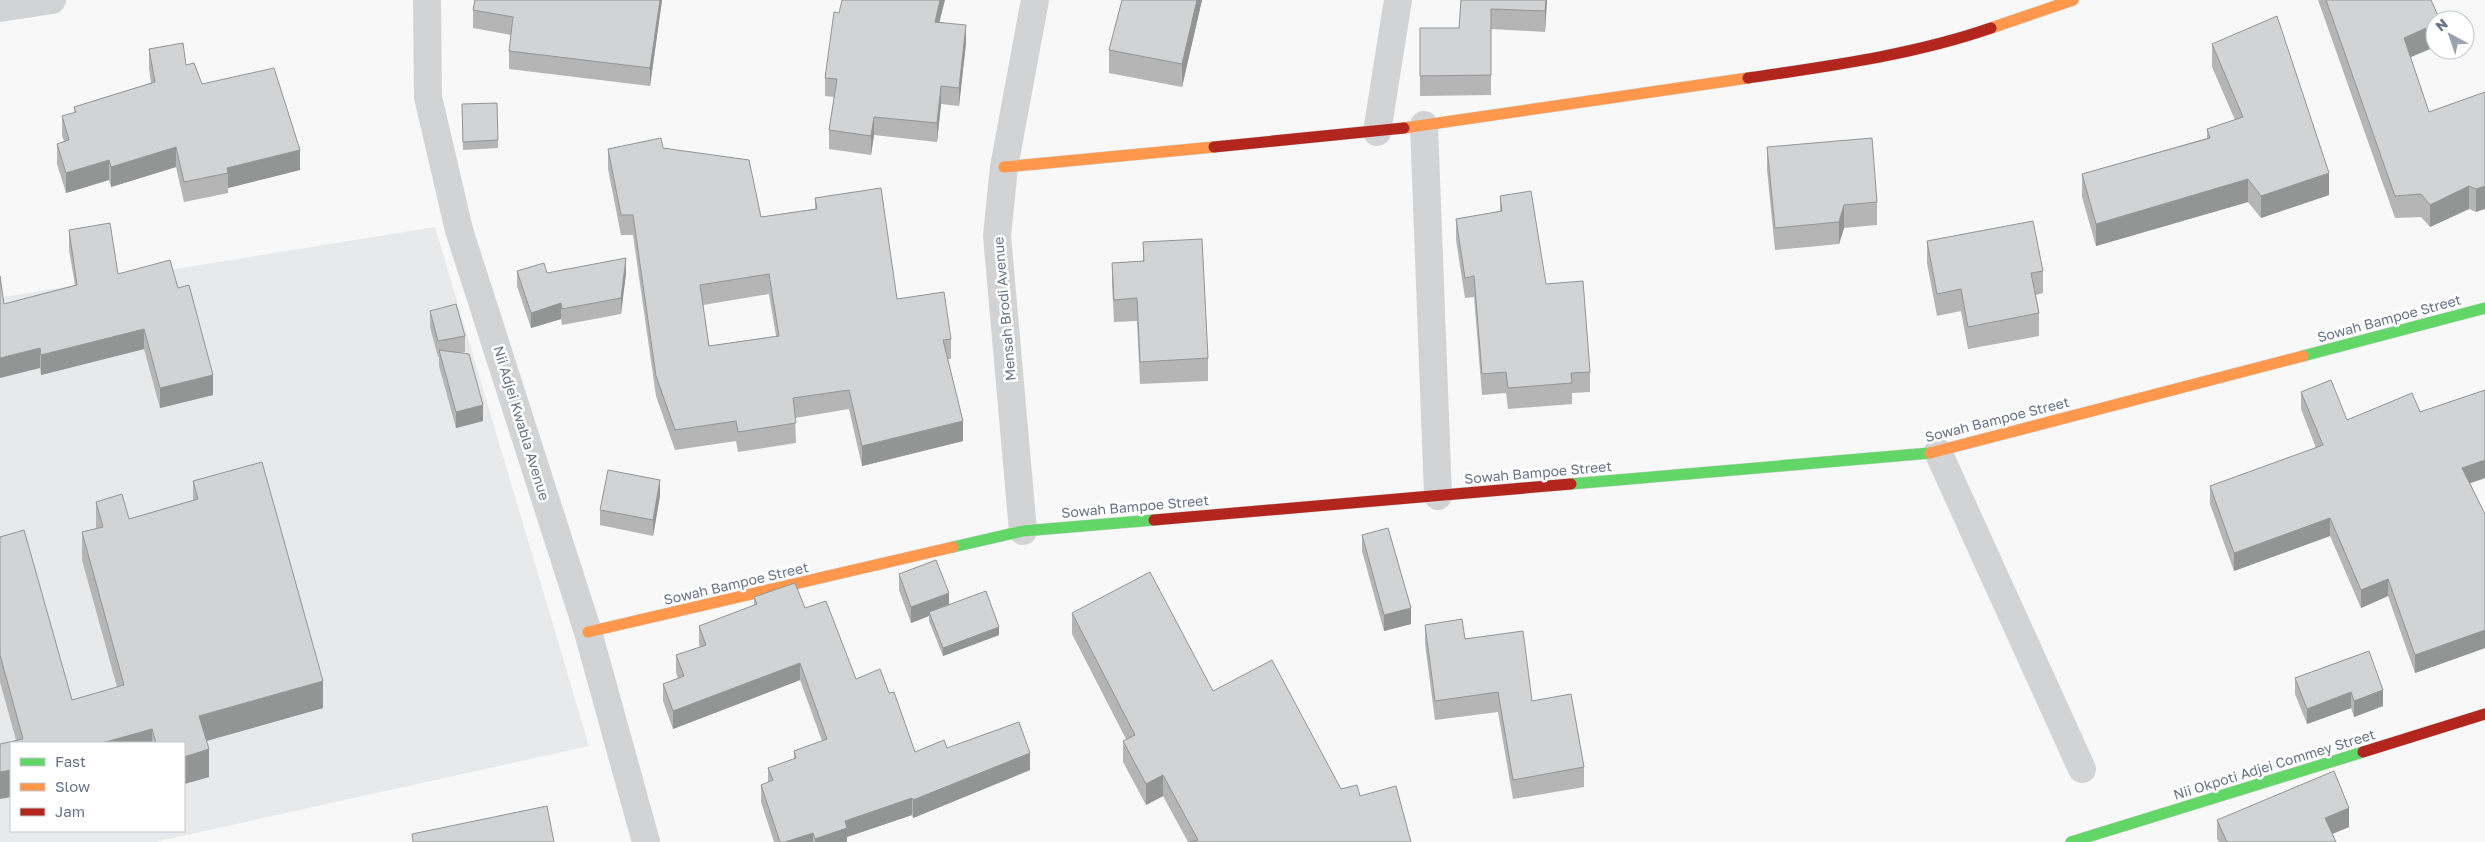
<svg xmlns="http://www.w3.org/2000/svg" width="2485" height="842" viewBox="0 0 2485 842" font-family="'Golos Text',sans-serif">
	<rect width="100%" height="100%" fill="#f8f8f8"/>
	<path fill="#e8e9ea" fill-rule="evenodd" d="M 435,227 L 589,746 L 155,842 L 0,842 L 0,283 L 3,297 ZM 11,743 L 184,743 L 184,831 L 11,831 Z"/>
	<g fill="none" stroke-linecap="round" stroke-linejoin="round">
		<g stroke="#d3d5d7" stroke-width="12">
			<path id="fast" d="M 2303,356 L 2485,308
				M 1571,484 L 1930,453
				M 953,547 L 1023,531 L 1154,520
				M 2071,842 L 2363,752"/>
		</g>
		<g stroke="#d3d5d7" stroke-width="12">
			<path id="slow" d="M 1991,28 L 2073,0
				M 1404,128 L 1748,78
				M 1004,167 L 1214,147
				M 1930,453 L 2303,356
				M 588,632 L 953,547"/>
		</g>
		<g stroke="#d3d5d7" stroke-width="12">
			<path id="jam" d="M 1748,78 C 1829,66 1913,55 1991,28
				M 1214,147 L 1404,128
				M 1154,520 L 1571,484
				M 2363,752 L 2485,714"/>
		</g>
		<path stroke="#d2d3d4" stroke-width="28" d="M 427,0 L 428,97 L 459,230 L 588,632 L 646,842
			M 0,8 L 52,0
			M 1424,125 L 1438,496
			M 1377,132 L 1398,0
			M 1938,452 L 2082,769
			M 1023,531 L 997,236 L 1004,167 L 1035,0"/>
		<use href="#fast" stroke="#63d668" stroke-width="11"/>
		<use href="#slow" stroke="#ff974d" stroke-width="11"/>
		<use href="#jam" stroke="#b3261e" stroke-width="11"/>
	</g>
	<path fill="#b5b5b6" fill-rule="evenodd" d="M 475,0 L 662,0 L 650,86 L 509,69 L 509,51 L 511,35 L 473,28 L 473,10 Z
		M 1122,0 L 1202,0 L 1182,87 L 1109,73 L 1109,50 Z
		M 1461,0 L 1547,0 L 1545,32 L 1491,29 L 1491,95 L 1420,96 L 1420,28 L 1459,28 Z
		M 2318,0 L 2431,0 L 2411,58 L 2429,112 L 2485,92 L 2476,212 L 2469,209 L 2430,227 L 2421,217 L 2395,218 Z
		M 839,13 L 939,22 L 966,43 L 959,106 L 941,104 L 937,142 L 874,135 L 871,155 L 829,149 L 829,130 L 834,97 L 825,96 L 825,78 Z
		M 2212,44 L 2329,195 L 2261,218 L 2248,202 L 2096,246 L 2082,197 L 2082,174 L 2207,138 L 2207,129 L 2235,120 L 2212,67 Z
		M 149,49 L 186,65 L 202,84 L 300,170 L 228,188 L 228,193 L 184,202 L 176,167 L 111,187 L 109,180 L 66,193 L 57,164 L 57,144 L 64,141 L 62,136 L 62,116 L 74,113 L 74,107 L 151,83 L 149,69 Z
		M 462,104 L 498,140 L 498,148 L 463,150 Z
		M 1767,147 L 1877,202 L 1877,225 L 1844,228 L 1839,244 L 1775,250 L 1767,170 Z
		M 663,148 L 761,217 L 815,209 L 815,198 L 897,299 L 951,339 L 951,359 L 948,359 L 963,441 L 862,466 L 849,409 L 795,418 L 796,443 L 738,452 L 736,441 L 675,450 L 656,396 L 633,235 L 621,235 L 608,169 L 608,149 ZM 769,294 L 776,336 L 709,346 L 703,305 Z
		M 1500,196 L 1546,284 L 1590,372 L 1590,392 L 1572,393 L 1572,404 L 1508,409 L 1506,393 L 1482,395 L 1474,297 L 1465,298 L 1456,240 L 1456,219 L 1500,212 Z
		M 69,230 L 118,274 L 178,288 L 213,395 L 160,408 L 144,349 L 41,375 L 40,368 L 4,304 L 75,285 L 69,250 Z
		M 1927,241 L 2043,271 L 2043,293 L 2036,295 L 2039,313 L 2039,336 L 1968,349 L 1961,311 L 1937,316 L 1927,263 Z
		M 1143,242 L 1208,358 L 1208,381 L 1140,384 L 1137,321 L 1114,322 L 1112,285 L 1112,263 L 1143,261 Z
		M 517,271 L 547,273 L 626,273 L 621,314 L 562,325 L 561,319 L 531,328 L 517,286 Z
		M 430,311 L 465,336 L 465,352 L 460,353 L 483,421 L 456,428 L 439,366 L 439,357 L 438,357 L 430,327 Z
		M 2485,390 L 2485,478 L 2470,483 L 2485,514 L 2485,648 L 2415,673 L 2388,596 L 2361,608 L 2330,536 L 2234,571 L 2210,504 L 2210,486 L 2316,448 L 2301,409 L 2301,392 L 2347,420 L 2420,412 Z
		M 193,481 L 323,708 L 206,741 L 209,777 L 184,784 L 184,743 L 11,743 L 16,740 L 0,682 L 0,537 L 72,700 L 117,687 L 82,560 L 82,532 L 96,529 L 96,502 L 129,519 L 193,500 Z
		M 660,496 L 653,536 L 600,525 L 600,510 Z
		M 1362,535 L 1411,624 L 1384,631 L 1362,551 Z
		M 899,574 L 949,605 L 999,635 L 943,656 L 929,621 L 929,616 L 911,623 L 899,590 Z
		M 754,597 L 805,608 L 856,679 L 889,693 L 915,752 L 947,748 L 1030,770 L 913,818 L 912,815 L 847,837 L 847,842 L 774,842 L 761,802 L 761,785 L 768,782 L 768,768 L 794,759 L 794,751 L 822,741 L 800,680 L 673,729 L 663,701 L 663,684 L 678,678 L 676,673 L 676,655 L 700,647 L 699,644 L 699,626 L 754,606 Z
		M 1072,613 L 1213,691 L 1341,789 L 1360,796 L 1411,842 L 1188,842 L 1163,796 L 1146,805 L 1123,762 L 1123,741 L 1126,739 L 1072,634 Z
		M 1425,625 L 1465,639 L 1532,701 L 1584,767 L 1584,787 L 1513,799 L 1498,712 L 1435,720 L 1425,644 Z
		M 2369,651 L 2383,706 L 2354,717 L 2351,708 L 2307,724 L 2295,694 L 2295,678 Z
		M 2217,820 L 2349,827 L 2332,834 L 2336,842 L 2219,842 L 2217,839 Z"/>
	<path fill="#939494" d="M 660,0 L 662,0 L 650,86 L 650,68 Z
		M 940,0 L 945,0 L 935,40 L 935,22 Z
		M 1197,0 L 1202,0 L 1182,87 L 1182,64 Z
		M 1546,0 L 1547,0 L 1545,32 L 1545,11 Z
		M 2435,24 L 2435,47 L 2404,60 L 2404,38 Z
		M 966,25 L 966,43 L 959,106 L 959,88 Z
		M 941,86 L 941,104 L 937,142 L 937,123 Z
		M 874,117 L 874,135 L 871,155 L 871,136 Z
		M 176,147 L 176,167 L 111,187 L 111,167 Z
		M 300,150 L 300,170 L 228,188 L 228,173 L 227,168 Z
		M 109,160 L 109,180 L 66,193 L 66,173 Z
		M 2329,173 L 2329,195 L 2261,218 L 2261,196 Z
		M 2248,179 L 2248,202 L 2096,246 L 2096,224 Z
		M 2469,186 L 2469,209 L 2430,227 L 2430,205 Z
		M 2485,186 L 2485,209 L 2476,212 L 2476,189 Z
		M 1844,205 L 1844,228 L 1839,244 L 1839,222 Z
		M 626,258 L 626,273 L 621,314 L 621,298 Z
		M 561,303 L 561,319 L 531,328 L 531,313 Z
		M 144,329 L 144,349 L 41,375 L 41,355 Z
		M 40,348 L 40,368 L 0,378 L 0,358 Z
		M 213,375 L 213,395 L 160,408 L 160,388 Z
		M 483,405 L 483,421 L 456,428 L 456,412 Z
		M 963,421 L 963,441 L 862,466 L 862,446 Z
		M 2485,460 L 2485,478 L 2462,486 L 2462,468 Z
		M 660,480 L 660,496 L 653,536 L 653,520 Z
		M 2330,518 L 2330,536 L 2234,571 L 2234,553 Z
		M 2388,579 L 2388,596 L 2361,608 L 2361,590 Z
		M 949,593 L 949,609 L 929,612 L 929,616 L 911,623 L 911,607 Z
		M 1411,608 L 1411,624 L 1384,631 L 1384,615 Z
		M 999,627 L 999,635 L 943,656 L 943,648 Z
		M 2485,630 L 2485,648 L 2415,673 L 2415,655 Z
		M 800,663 L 800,680 L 673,729 L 673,711 Z
		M 323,681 L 323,708 L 199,743 L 199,716 Z
		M 2383,690 L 2383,706 L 2354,717 L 2354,701 Z
		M 2351,692 L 2351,708 L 2307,724 L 2307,709 Z
		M 152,729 L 152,743 L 102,743 Z
		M 209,749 L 209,777 L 184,784 L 184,757 Z
		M 1030,753 L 1030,770 L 913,818 L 913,800 Z
		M 11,770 L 11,797 L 0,799 L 0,772 Z
		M 1163,775 L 1163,796 L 1146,805 L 1146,784 Z
		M 912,798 L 912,815 L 847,837 L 847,842 L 815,842 L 815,839 L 845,821 Z
		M 2349,808 L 2349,827 L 2325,837 L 2325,818 Z
		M 813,833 L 813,842 L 785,842 Z"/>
	<path fill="#d2d3d4" stroke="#939494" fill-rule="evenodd" d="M 475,0 L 660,0 L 650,68 L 509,51 L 513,17 L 473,10 Z
		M 842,0 L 940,0 L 935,22 L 966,25 L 959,88 L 941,86 L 937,123 L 874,117 L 871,136 L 829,130 L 837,79 L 825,78 L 834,12 L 839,13 Z
		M 1122,0 L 1197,0 L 1182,64 L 1109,50 Z
		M 1461,0 L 1546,0 L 1545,11 L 1491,9 L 1491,75 L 1420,76 L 1420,28 L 1459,28 Z
		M 2326,0 L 2431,0 L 2440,20 L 2435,20 L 2435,24 L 2404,38 L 2429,112 L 2485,92 L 2485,186 L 2476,189 L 2469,186 L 2430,205 L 2421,194 L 2395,196 Z
		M 2277,16 L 2329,173 L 2261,196 L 2248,179 L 2096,224 L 2082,174 L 2210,138 L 2207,129 L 2243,117 L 2212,44 Z
		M 183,43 L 186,65 L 194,63 L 202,84 L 274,68 L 300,150 L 227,168 L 228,173 L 184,182 L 176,147 L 111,167 L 109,160 L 66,173 L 57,144 L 69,140 L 62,116 L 76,112 L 74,107 L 155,82 L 149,49 Z
		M 497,103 L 498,140 L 463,142 L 462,104 Z
		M 661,138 L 663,148 L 749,160 L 761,217 L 817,209 L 815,198 L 881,188 L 897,299 L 944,292 L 951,339 L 943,340 L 963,421 L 862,446 L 849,390 L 793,398 L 796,423 L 738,432 L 736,421 L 675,430 L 656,376 L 633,215 L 621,215 L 608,149 ZM 769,274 L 779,336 L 709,346 L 700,285 Z
		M 1872,138 L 1877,202 L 1844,205 L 1839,222 L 1775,228 L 1767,147 Z
		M 1531,191 L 1546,284 L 1583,281 L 1590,372 L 1571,373 L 1572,383 L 1508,388 L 1506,372 L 1482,374 L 1474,276 L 1465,278 L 1456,219 L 1502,211 L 1500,196 Z
		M 2033,221 L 2043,271 L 2031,273 L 2039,313 L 1968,327 L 1961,289 L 1937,294 L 1927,241 Z
		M 110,223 L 118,274 L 170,260 L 178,288 L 189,285 L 213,375 L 160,388 L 144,329 L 41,355 L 40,348 L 0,358 L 0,276 L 4,304 L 77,285 L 69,230 Z
		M 1202,239 L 1208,358 L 1140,362 L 1137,298 L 1114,300 L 1112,263 L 1144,261 L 1143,242 Z
		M 626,258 L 621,298 L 562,309 L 561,303 L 531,313 L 517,271 L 544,263 L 547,273 Z
		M 456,304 L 465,336 L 438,341 L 430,311 Z
		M 439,350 L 469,354 L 483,405 L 456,412 Z
		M 2331,380 L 2347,420 L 2412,393 L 2420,412 L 2485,390 L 2485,460 L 2462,468 L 2485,514 L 2485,630 L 2415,655 L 2388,579 L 2361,590 L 2330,518 L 2234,553 L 2210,486 L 2323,445 L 2301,392 Z
		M 262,462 L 323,681 L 199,716 L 209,749 L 184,757 L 184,743 L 156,743 L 152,729 L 102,743 L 11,743 L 11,770 L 0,772 L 0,744 L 23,739 L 0,655 L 0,537 L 24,530 L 72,700 L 124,685 L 82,532 L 103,527 L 96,502 L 122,494 L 129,519 L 198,499 L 193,481 Z
		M 608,470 L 660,480 L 653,520 L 600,510 Z
		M 1388,528 L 1411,608 L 1384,615 L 1362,535 Z
		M 936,560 L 949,593 L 911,607 L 899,574 Z
		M 1150,572 L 1213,691 L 1272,660 L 1341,789 L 1357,785 L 1360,796 L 1396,786 L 1411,842 L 1190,842 L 1198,840 L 1163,775 L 1146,784 L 1123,741 L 1135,735 L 1072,613 Z
		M 795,583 L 805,608 L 826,601 L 856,679 L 880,669 L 889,693 L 894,692 L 915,752 L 944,740 L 947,748 L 1019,722 L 1030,753 L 913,800 L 912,798 L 845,821 L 847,828 L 815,839 L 813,833 L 785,842 L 780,842 L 761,785 L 773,780 L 768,768 L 796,758 L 794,751 L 827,739 L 800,663 L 673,711 L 663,684 L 684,676 L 676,655 L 706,645 L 699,626 L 757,604 L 754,597 Z
		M 986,591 L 999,627 L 943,648 L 929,612 Z
		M 1462,619 L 1465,639 L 1523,631 L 1532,701 L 1571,694 L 1584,767 L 1513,780 L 1498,692 L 1435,701 L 1425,625 Z
		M 2369,651 L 2383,690 L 2354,701 L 2351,692 L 2307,709 L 2295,678 Z
		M 2334,771 L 2349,808 L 2325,818 L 2336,842 L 2227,842 L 2217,820 Z
		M 547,806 L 554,842 L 413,842 L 412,834 Z"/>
	<g text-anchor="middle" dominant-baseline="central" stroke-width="5" stroke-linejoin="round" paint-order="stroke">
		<g font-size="14" fill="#677488" stroke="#fff">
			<text transform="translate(1004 309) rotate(-95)">Mensah Brodi Avenue</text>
			<text transform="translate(2389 318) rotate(-15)">Sowah Bampoe Street</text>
			<text transform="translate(1997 419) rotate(-14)">Sowah Bampoe Street</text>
			<text transform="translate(522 423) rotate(73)">Nii Adjei Kwabla Avenue</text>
			<text transform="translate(1538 472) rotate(-5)">Sowah Bampoe Street</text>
			<text transform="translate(1135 506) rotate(-5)">Sowah Bampoe Street</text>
			<text transform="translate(736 583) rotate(-13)">Sowah Bampoe Street</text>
			<text transform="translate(2274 764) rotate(-17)">Nii Okpoti Adjei Commey Street</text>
		</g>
	</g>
	<rect x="10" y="742" width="175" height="90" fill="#ffffff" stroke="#c2c7cf"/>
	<rect x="20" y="758" width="25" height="8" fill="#63d668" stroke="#c2c7cf"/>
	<text x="55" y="767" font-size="15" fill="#677488">Fast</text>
	<rect x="20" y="783" width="25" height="8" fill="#ff974d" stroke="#c2c7cf"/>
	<text x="55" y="792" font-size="15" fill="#677488">Slow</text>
	<rect x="20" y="808" width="25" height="8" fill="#b3261e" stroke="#c2c7cf"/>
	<text x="55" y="817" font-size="15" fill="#677488">Jam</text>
	<g transform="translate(2450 35) rotate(320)"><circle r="24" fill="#ffffff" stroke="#c2c7cf"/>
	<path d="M0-4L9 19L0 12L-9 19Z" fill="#9aa2af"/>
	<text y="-8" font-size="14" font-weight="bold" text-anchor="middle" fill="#677488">N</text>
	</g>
</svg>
